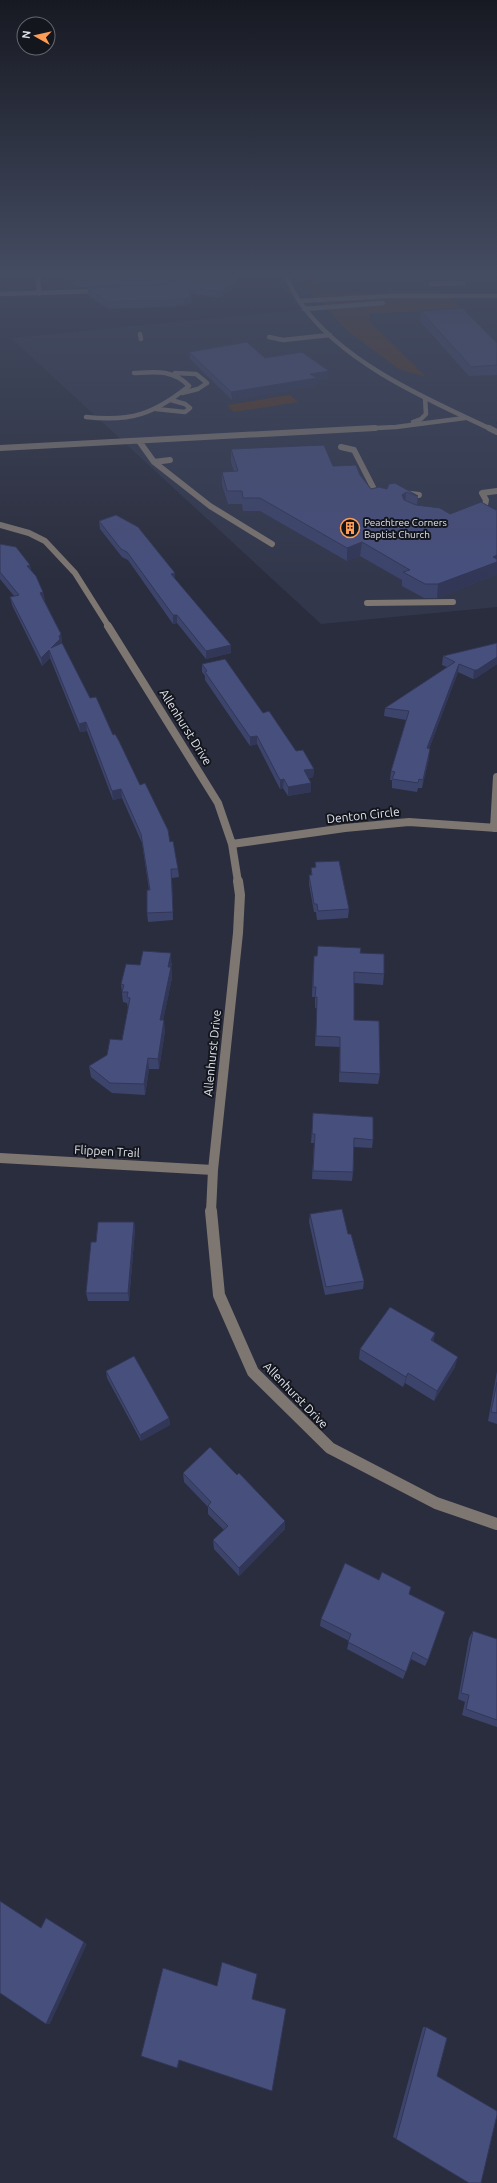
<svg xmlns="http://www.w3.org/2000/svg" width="497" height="2183" viewBox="0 0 497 2183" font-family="Ubuntu,sans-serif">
	<rect width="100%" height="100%" fill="#2a2d3d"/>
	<path fill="#32374c" d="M 275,275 L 497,275 L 497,422 L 495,423 L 497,424 L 497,607 L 321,624 L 11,338 L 300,310 L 278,282 Z"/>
	<path fill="#583a25" d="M 303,275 L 313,275 L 320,289 L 336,292 L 438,289 L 461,308 L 370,314 L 369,321 L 426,377 L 399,369 L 346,330 L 310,290 Z
		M 290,395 L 298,402 L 234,412 L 227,405 Z"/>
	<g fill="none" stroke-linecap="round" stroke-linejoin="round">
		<path stroke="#7e7671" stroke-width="4.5" d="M 38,275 L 39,294
			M 285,275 C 290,284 294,294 300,302 C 341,362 426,399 491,429
			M 431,284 L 463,283
			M 0,294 L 100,291
			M 299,301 L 390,296 L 497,296
			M 304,309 L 383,303
			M 140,334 L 141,339
			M 269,337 L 283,340 L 330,335
			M 175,373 L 196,374 L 207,383 L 198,389 L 182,393
			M 156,409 L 185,412 L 190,408 L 185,404 L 171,400
			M 86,417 C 131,422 154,414 189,386 C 173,369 155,372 134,373
			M 413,422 L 421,419 L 426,414 L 425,398
			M 356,429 L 396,427 L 465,418"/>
		<path stroke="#7e7671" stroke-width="6" d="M 489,428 L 497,432
			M 139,441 L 154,462 L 210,506 L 272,544
			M 341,447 L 354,450 L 376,493 L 383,497
			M 0,448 L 375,428
			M 154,462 L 170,460
			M 403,493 L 419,495
			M 472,509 L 485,505 L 486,500 L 482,493 L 497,491
			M 0,525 L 29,533 L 45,541 L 75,573 L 109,627
			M 367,603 L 453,602"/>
		<path stroke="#7e7671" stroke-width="8" d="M 108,626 L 218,803 L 232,844 L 238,882
			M 494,828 L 497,777
			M 232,844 L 345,828 L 409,822 L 497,828"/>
		<path stroke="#7e7671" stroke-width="10" d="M 0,1158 L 213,1170
			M 211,1212 L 213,1170 L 238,933 L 240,895 L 238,881"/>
		<path stroke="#7e7671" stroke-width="12" d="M 211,1211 L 219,1295 L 253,1372 L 330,1448 L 436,1503 L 497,1524"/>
	</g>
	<path fill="#3d446c" d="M 60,275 L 234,275 L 238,286 L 219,298 L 190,293 L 191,303 L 184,306 L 109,309 L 88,295 L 88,288 L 167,285 L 177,282 L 176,281 L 166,284 L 78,287 Z
		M 351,275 L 413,275 L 413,279 L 351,279 Z
		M 421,311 L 497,343 L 497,375 L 469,376 L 420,321 Z
		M 189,352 L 265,358 L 329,378 L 317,380 L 316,385 L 232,400 L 190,359 Z
		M 231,449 L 333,466 L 360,475 L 371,489 L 387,489 L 389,484 L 418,496 L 417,505 L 450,514 L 497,509 L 497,574 L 437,598 L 424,598 L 402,586 L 402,580 L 360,556 L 347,561 L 260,511 L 243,511 L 242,504 L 228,504 L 222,485 L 222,472 L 234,472 L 231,462 Z
		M 99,521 L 175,579 L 231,645 L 231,653 L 206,659 L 177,623 L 173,624 L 128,560 L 122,557 L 100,529 Z
		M 0,544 L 30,565 L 31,571 L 43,592 L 44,600 L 61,634 L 62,643 L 90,698 L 113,735 L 170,842 L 178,869 L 179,877 L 172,878 L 173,920 L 148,922 L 147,913 L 149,890 L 142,843 L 122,798 L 113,800 L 87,731 L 80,732 L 50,658 L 42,666 L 12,605 L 10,597 L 14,596 L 0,579 Z
		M 497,643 L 497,664 L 476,678 L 473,679 L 458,672 L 429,749 L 429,758 L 422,788 L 418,788 L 417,792 L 392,788 L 392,780 L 390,780 L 391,771 L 406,720 L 384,716 L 385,708 L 447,667 L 442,665 L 443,656 Z
		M 202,664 L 263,713 L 296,751 L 314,769 L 313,777 L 309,778 L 311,792 L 288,796 L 283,788 L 280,789 L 257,744 L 250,746 L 205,680 L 205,676 L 202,672 Z
		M 315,862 L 349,909 L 348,918 L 317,920 L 316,912 L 314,912 L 309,884 L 309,875 L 311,875 L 311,868 L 315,867 Z
		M 360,953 L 384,974 L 383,985 L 354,983 L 354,1020 L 380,1074 L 378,1084 L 339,1082 L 340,1047 L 315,1046 L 317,1008 L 315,1008 L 315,997 L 312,997 L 313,966 L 317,956 Z
		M 172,963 L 171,968 L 172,978 L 163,1020 L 165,1031 L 159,1069 L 149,1069 L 145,1095 L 112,1093 L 91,1077 L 89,1066 L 107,1055 L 122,1040 L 128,1008 L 127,1003 L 123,1002 L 121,984 L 140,965 Z
		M 313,1113 L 373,1140 L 372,1148 L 354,1147 L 353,1172 L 352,1181 L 312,1179 L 314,1143 L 311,1143 Z
		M 310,1214 L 348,1234 L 364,1281 L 363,1289 L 325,1295 L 309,1222 Z
		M 134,1222 L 135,1230 L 129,1301 L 88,1301 L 86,1293 L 96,1242 Z
		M 435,1333 L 433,1342 L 455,1367 L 434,1401 L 405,1383 L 403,1387 L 359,1359 L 360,1349 Z
		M 106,1371 L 169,1418 L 170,1425 L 141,1441 L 107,1378 Z
		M 497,1371 L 497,1424 L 488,1421 Z
		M 183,1473 L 285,1529 L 239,1576 L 214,1549 L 213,1540 L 224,1530 L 208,1514 L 208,1507 L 184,1482 Z
		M 379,1580 L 409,1594 L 428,1660 L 425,1666 L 411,1659 L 403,1679 L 347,1649 L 349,1641 L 320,1626 L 321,1619 Z
		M 473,1631 L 497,1639 L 497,1727 L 462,1715 L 465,1702 L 458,1699 L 469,1638 Z
		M 423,2027 L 426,2027 L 437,2076 L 469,2183 L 393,2137 Z"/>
	<path fill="#323758" d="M 0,275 L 12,275 L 0,282 Z
		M 176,275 L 176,281 L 166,284 L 166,278 Z
		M 238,280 L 238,286 L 219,298 L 219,292 Z
		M 191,297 L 191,303 L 184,306 L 184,299 Z
		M 329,371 L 329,378 L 317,380 L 316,385 L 232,400 L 231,392 L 310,374 Z
		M 406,492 L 405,505 L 402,495 Z
		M 362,542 L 360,556 L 347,561 L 347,548 Z
		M 497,555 L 497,574 L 437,598 L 438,584 Z
		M 30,565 L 31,573 L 27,566 Z
		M 175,573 L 175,581 L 171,574 Z
		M 43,592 L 45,600 L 41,601 L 40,593 Z
		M 173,615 L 177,615 L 177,623 L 173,624 Z
		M 61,634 L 62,643 L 51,648 L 59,636 Z
		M 231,645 L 231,653 L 206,659 L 206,651 Z
		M 49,650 L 50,658 L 42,666 L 41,658 Z
		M 497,657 L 497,664 L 476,678 L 473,679 L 474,670 Z
		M 459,664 L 458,672 L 426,757 L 427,748 Z
		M 86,722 L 87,731 L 80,732 L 79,724 Z
		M 257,736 L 257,744 L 250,746 L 250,737 Z
		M 430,749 L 429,758 L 422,788 L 423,780 Z
		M 314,769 L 313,777 L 304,779 L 304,770 Z
		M 284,779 L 283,788 L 280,789 L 280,780 Z
		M 311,783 L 311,792 L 288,796 L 288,787 Z
		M 121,789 L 122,798 L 113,800 L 112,791 Z
		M 171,953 L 172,978 L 161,1031 L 160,1020 Z
		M 164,1020 L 165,1031 L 159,1069 L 158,1059 Z
		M 148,1058 L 149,1069 L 145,1095 L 144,1084 Z
		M 134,1222 L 135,1230 L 129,1301 L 128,1293 Z
		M 435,1333 L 433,1344 L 431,1340 Z
		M 458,1357 L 455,1367 L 434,1401 L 437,1391 Z
		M 408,1373 L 405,1383 L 403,1387 L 406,1377 Z
		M 169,1418 L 170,1425 L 141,1441 L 140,1435 Z
		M 285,1521 L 285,1529 L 239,1576 L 239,1568 Z
		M 46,1918 L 87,1944 L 50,2024 L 46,2024 Z
		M 180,2059 L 178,2068 L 177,2068 L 179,2060 Z"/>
	<path fill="#474f7d" stroke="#323758" d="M 68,275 L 232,275 L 238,280 L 219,292 L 188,287 L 191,297 L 184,299 L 108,302 L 88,288 L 167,285 L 178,281 L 179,277 L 176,275 L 166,278 L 77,281 Z
		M 462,308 L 497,343 L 497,365 L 471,367 L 421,311 Z
		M 247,342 L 265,358 L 302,352 L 329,371 L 310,374 L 317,378 L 231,392 L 189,352 Z
		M 324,445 L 333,466 L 356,465 L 360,475 L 371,489 L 379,487 L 387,489 L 389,484 L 395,483 L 418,496 L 406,492 L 402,495 L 404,500 L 416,505 L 440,508 L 450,514 L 481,502 L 496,510 L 497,509 L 497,555 L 493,557 L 497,559 L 497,562 L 438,584 L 425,584 L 403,572 L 410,570 L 362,542 L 347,548 L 260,498 L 243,498 L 242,491 L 227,491 L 222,472 L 238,471 L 231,449 Z
		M 116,515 L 138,527 L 175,573 L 171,574 L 231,645 L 206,651 L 177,615 L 173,615 L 127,552 L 121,549 L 99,521 Z
		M 0,544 L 16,547 L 30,565 L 27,566 L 36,576 L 43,592 L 40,593 L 61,634 L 59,636 L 60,639 L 51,648 L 62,643 L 90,698 L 96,697 L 113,735 L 115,734 L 119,741 L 140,785 L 145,783 L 168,830 L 170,842 L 173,841 L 178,869 L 171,869 L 173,912 L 147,913 L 147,890 L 150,890 L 141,834 L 121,789 L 112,791 L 86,722 L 79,724 L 49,650 L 41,658 L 10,597 L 19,595 L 0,572 Z
		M 497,643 L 497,657 L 477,670 L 474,670 L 459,664 L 427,748 L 430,749 L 423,780 L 419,779 L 418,783 L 392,779 L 395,772 L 391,771 L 409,711 L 385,708 L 455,662 L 443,656 Z
		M 225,659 L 263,713 L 269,711 L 296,751 L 303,750 L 314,769 L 304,770 L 311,783 L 288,787 L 284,779 L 280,780 L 257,736 L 250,737 L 205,672 L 207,671 L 202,664 Z
		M 339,861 L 349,909 L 318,911 L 317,904 L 314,904 L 309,875 L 312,875 L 311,868 L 316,867 L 315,862 Z
		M 318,946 L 361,948 L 360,953 L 384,954 L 384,974 L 354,972 L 354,1020 L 379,1021 L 380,1074 L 340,1072 L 340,1037 L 316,1036 L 317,997 L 315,997 L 316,987 L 313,987 L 314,956 L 317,956 Z
		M 143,951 L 171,953 L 168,967 L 171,967 L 160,1020 L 164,1020 L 158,1059 L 148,1058 L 144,1084 L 110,1083 L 89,1066 L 107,1055 L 110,1039 L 122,1040 L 130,998 L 127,997 L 128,992 L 122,992 L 124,985 L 121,984 L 126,964 L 140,965 Z
		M 313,1113 L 373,1117 L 373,1140 L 354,1138 L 353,1172 L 313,1171 L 315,1134 L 312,1134 Z
		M 342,1209 L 348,1234 L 351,1234 L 364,1281 L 326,1287 L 310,1214 Z
		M 98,1222 L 134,1222 L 128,1293 L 86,1293 L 91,1242 L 96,1242 Z
		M 390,1307 L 435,1333 L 431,1340 L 458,1357 L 437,1391 L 408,1373 L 406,1377 L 360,1349 Z
		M 134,1356 L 169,1418 L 140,1435 L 106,1371 Z
		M 497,1382 L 497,1413 L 491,1412 Z
		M 210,1447 L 237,1475 L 239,1473 L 285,1521 L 239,1568 L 213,1540 L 228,1526 L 208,1506 L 211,1502 L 183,1473 Z
		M 345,1563 L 379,1580 L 382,1572 L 411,1587 L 409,1594 L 445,1612 L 428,1660 L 413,1652 L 406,1672 L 348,1642 L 351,1634 L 321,1619 Z
		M 473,1631 L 497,1639 L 497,1720 L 466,1709 L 469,1695 L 461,1693 Z
		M 0,1901 L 41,1928 L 46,1918 L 84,1942 L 46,2024 L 0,1993 Z
		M 222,1962 L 257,1974 L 252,1999 L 286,2009 L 272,2091 L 179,2060 L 177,2068 L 141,2056 L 163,1968 L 217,1986 Z
		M 426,2027 L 447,2038 L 437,2076 L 497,2111 L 497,2115 L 481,2183 L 469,2183 L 396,2139 Z"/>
	<linearGradient id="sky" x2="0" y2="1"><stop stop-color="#171922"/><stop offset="0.47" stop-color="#444c62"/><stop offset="1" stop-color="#444c62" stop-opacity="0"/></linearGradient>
	<rect width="497" height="581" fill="url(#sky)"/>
	<defs>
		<g id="building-ring" transform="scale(1)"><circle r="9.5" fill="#14161d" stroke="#fd9d55" stroke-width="1.5"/><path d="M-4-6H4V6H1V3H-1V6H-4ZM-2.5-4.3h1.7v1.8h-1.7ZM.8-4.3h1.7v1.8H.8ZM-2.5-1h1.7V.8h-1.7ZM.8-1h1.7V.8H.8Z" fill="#fd9d55"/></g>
	</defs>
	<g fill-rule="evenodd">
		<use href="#building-ring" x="350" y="528"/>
	</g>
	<g text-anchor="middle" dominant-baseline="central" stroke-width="4" stroke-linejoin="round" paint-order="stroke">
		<g font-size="10" fill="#e0e3ed" stroke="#14161d" text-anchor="start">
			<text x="364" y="522">Peachtree Corners<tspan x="364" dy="12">Baptist Church</tspan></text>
		</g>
		<g font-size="12" fill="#e0e3ed" stroke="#14161d">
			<text transform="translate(186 727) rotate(58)">Allenhurst Drive</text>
			<text transform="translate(363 815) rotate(-6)">Denton Circle</text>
			<text transform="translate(212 1053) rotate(-84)">Allenhurst Drive</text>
			<text transform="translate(107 1151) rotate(3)">Flippen Trail</text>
			<text transform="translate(296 1395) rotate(46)">Allenhurst Drive</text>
		</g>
	</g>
	<g transform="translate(36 36) rotate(278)"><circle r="19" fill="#14161d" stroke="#666870"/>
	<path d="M0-3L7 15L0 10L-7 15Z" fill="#fd9d55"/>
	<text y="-6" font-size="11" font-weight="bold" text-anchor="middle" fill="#e0e3ed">N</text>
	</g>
</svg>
